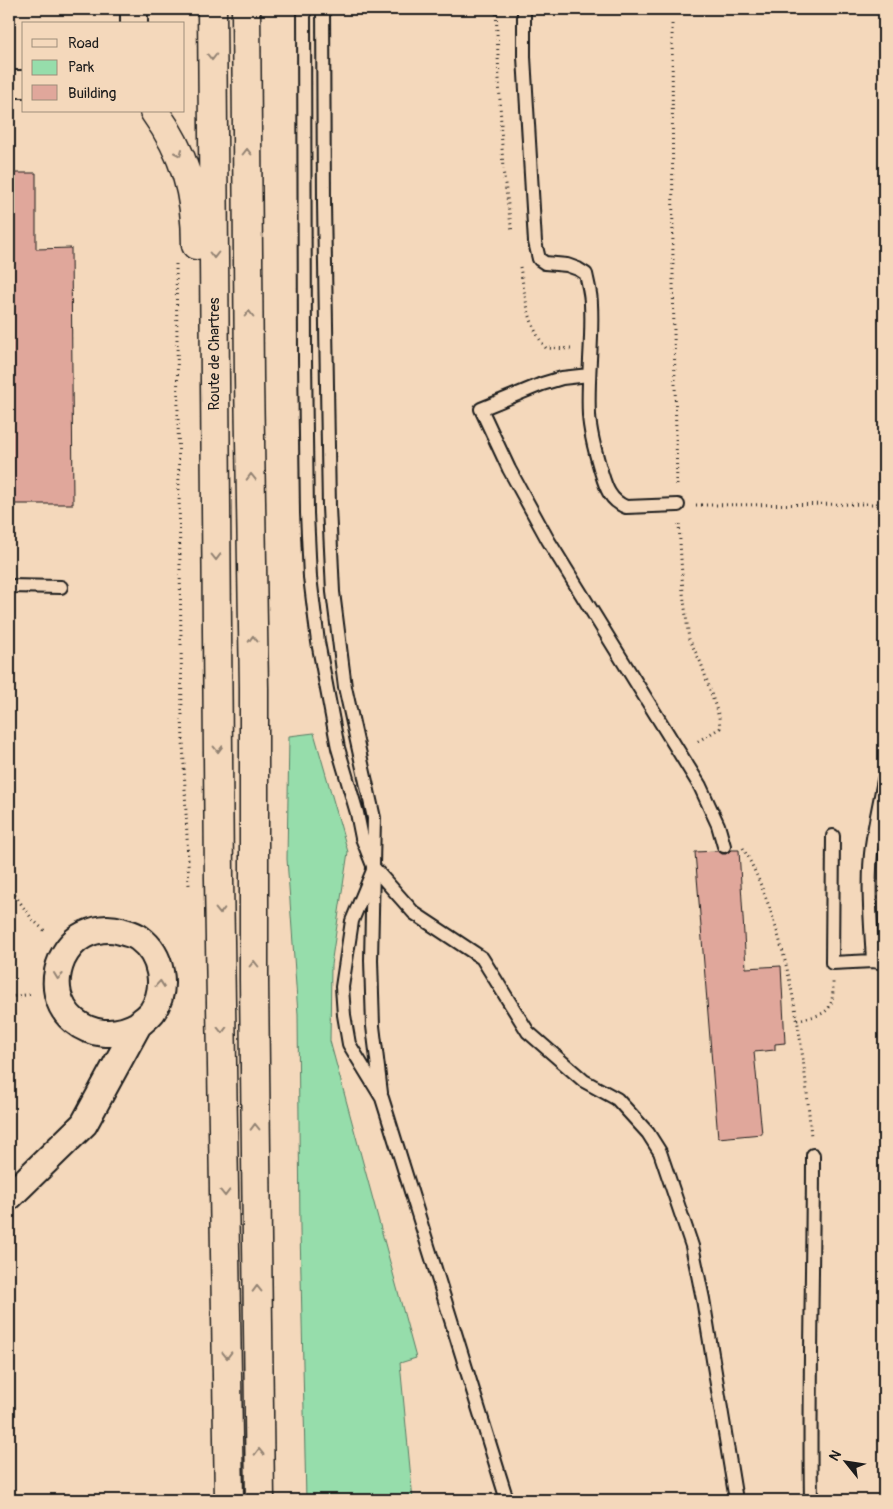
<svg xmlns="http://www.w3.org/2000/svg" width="893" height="1509" viewBox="0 0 893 1509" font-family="Pangolin,sans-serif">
	<rect width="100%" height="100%" fill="#f4d8bb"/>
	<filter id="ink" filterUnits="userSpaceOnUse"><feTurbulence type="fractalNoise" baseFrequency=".02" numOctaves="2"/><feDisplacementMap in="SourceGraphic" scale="10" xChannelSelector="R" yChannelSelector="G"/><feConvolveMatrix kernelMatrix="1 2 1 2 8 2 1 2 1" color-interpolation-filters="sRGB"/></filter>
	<g filter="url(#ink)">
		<path fill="#96ddab" stroke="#597c64" d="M 314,733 L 348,852 L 331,965 L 330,1041 L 416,1358 L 400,1363 L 413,1500 L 306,1500 L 300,1230 L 298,1014 L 287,859 L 289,736 Z"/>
		<path fill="#e0a79b" stroke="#1c1c1c" d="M 9,173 L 36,173 L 36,249 L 71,248 L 73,504 L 9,504 Z
			M 731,850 L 739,850 L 746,968 L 781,966 L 785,1043 L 775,1044 L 775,1050 L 754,1052 L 762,1134 L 718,1138 L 695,852 L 718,851 L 722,854 L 726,854 Z"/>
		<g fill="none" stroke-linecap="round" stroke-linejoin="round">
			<g stroke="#1c1c1c" stroke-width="16">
				<path id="service" d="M 304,9 L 305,359 L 307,513 L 310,577 L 318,642 L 338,748 L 357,813 L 362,838 L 374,868 L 352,921 L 342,987 L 344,1015 L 349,1044 L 382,1098 L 507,1500
					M 323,9 L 324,203 L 329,507 L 333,592 L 345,687 L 374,818 L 371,960 L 373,1026 L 381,1093
					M 524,9 L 524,57 L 535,242 L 539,259 L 545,263 L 567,265 L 578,269 L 586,274 C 588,284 591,294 591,304 C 593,341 587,378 589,415 C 590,432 595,451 600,468 C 605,484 608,500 626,507 L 678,505
					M 589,375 L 562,378 L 542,384 L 481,409 L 509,469 L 548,540 L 700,786 L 718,825 L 724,846
					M 9,586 L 61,587
					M 833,836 L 832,963 L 873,961 L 884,963
					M 374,868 L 414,913 L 482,958 L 528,1032 L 584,1081 L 617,1099 L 648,1133 L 660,1152 L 692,1246 L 703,1299 L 736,1500
					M 873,961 C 871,923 867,883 872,845 C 875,823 880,802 884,780
					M 811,1500 C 809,1385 813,1270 813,1155"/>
			</g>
			<g stroke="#1c1c1c" stroke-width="30">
				<path id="minor" d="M 134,9 L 134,24
					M 9,84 L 24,84
					M 9,1197 L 84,1124 L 138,1025 C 142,1021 148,1017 152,1012 C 168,988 162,955 139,938 C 134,934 127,933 121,931 C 108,927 96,929 84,935 C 74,940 67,949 62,959 C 40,1010 91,1051 138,1025"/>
			</g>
			<g stroke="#1c1c1c" stroke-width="31">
				<path id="primary" d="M 212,9 L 219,879 L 229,1500
					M 246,9 L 249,378 L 254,688 L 254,980 L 260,1500
					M 154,111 C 185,154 196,193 196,245"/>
			</g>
			<path stroke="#1c1c1c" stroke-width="3" stroke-dasharray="1 4" stroke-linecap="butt" d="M 496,9 L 503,170 L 512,232
				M 672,9 L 673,279 L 677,486
				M 176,264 L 182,716 L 189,885
				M 520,267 C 525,294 528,327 546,348 L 571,349
				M 696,505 L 884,504
				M 679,524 L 683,593 L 689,639 L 701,663 L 719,717 L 720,728 L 695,743
				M 743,848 C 788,928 804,1046 811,1137
				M 9,887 L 32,919 L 47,933
				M 9,997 L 33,994
				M 797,1020 C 826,1014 834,1014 833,981"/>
			<use href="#service" stroke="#f4d8bb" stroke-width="12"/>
			<use href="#minor" stroke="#f4d8bb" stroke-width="26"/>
			<use href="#primary" stroke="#f4d8bb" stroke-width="28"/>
		</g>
		<defs><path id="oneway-chevron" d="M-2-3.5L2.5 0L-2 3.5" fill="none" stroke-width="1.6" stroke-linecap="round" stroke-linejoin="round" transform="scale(1.25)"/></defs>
		<g stroke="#938373">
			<use href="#oneway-chevron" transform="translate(212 57) rotate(90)"/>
			<use href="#oneway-chevron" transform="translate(247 152) rotate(-90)"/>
			<use href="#oneway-chevron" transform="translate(179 153) rotate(66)"/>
			<use href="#oneway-chevron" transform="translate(214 255) rotate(90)"/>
			<use href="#oneway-chevron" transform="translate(249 314) rotate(-90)"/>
			<use href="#oneway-chevron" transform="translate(251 477) rotate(-91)"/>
			<use href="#oneway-chevron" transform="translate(216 557) rotate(89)"/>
			<use href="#oneway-chevron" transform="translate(253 639) rotate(-91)"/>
			<use href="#oneway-chevron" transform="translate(218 749) rotate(89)"/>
			<use href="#oneway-chevron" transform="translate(220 911) rotate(89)"/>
			<use href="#oneway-chevron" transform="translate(254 964) rotate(-90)"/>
			<use href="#oneway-chevron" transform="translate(58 976) rotate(97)"/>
			<use href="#oneway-chevron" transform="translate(160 984) rotate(-85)"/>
			<use href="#oneway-chevron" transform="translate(222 1030) rotate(89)"/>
			<use href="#oneway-chevron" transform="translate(255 1127) rotate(-91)"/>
			<use href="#oneway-chevron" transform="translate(225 1193) rotate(89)"/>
			<use href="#oneway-chevron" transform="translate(257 1289) rotate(-91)"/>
			<use href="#oneway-chevron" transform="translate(227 1355) rotate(89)"/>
			<use href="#oneway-chevron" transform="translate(259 1452) rotate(-91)"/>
		</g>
	</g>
	<g text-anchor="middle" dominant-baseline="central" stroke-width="5" stroke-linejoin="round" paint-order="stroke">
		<g font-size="15" fill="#1c1c1c" stroke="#f4d8bb">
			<text transform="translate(214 354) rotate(-90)">Route de Chartres</text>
		</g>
	</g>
	<rect width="893" height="1509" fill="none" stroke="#f4d8bb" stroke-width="30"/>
	<rect x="15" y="15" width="863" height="1479" fill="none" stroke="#1c1c1c" stroke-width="2" filter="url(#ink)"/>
	<rect x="22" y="22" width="162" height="90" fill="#f4d8bb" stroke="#9e8d7b"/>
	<rect x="32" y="39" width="25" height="8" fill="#f4d8bb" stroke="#9e8d7b"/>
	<text x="68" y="48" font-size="15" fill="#1c1c1c">Road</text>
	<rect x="32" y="60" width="25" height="15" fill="#96ddab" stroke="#9e8d7b"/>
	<text x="68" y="72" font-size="15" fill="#1c1c1c">Park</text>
	<rect x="32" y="85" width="25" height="15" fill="#e0a79b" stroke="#9e8d7b"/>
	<text x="68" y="98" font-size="15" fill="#1c1c1c">Building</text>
	<g transform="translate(846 1462) rotate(300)" stroke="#f4d8bb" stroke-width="4" paint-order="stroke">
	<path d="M0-4L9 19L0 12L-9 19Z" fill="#1c1c1c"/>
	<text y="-8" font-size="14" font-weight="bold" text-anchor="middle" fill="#1c1c1c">N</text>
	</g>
</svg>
